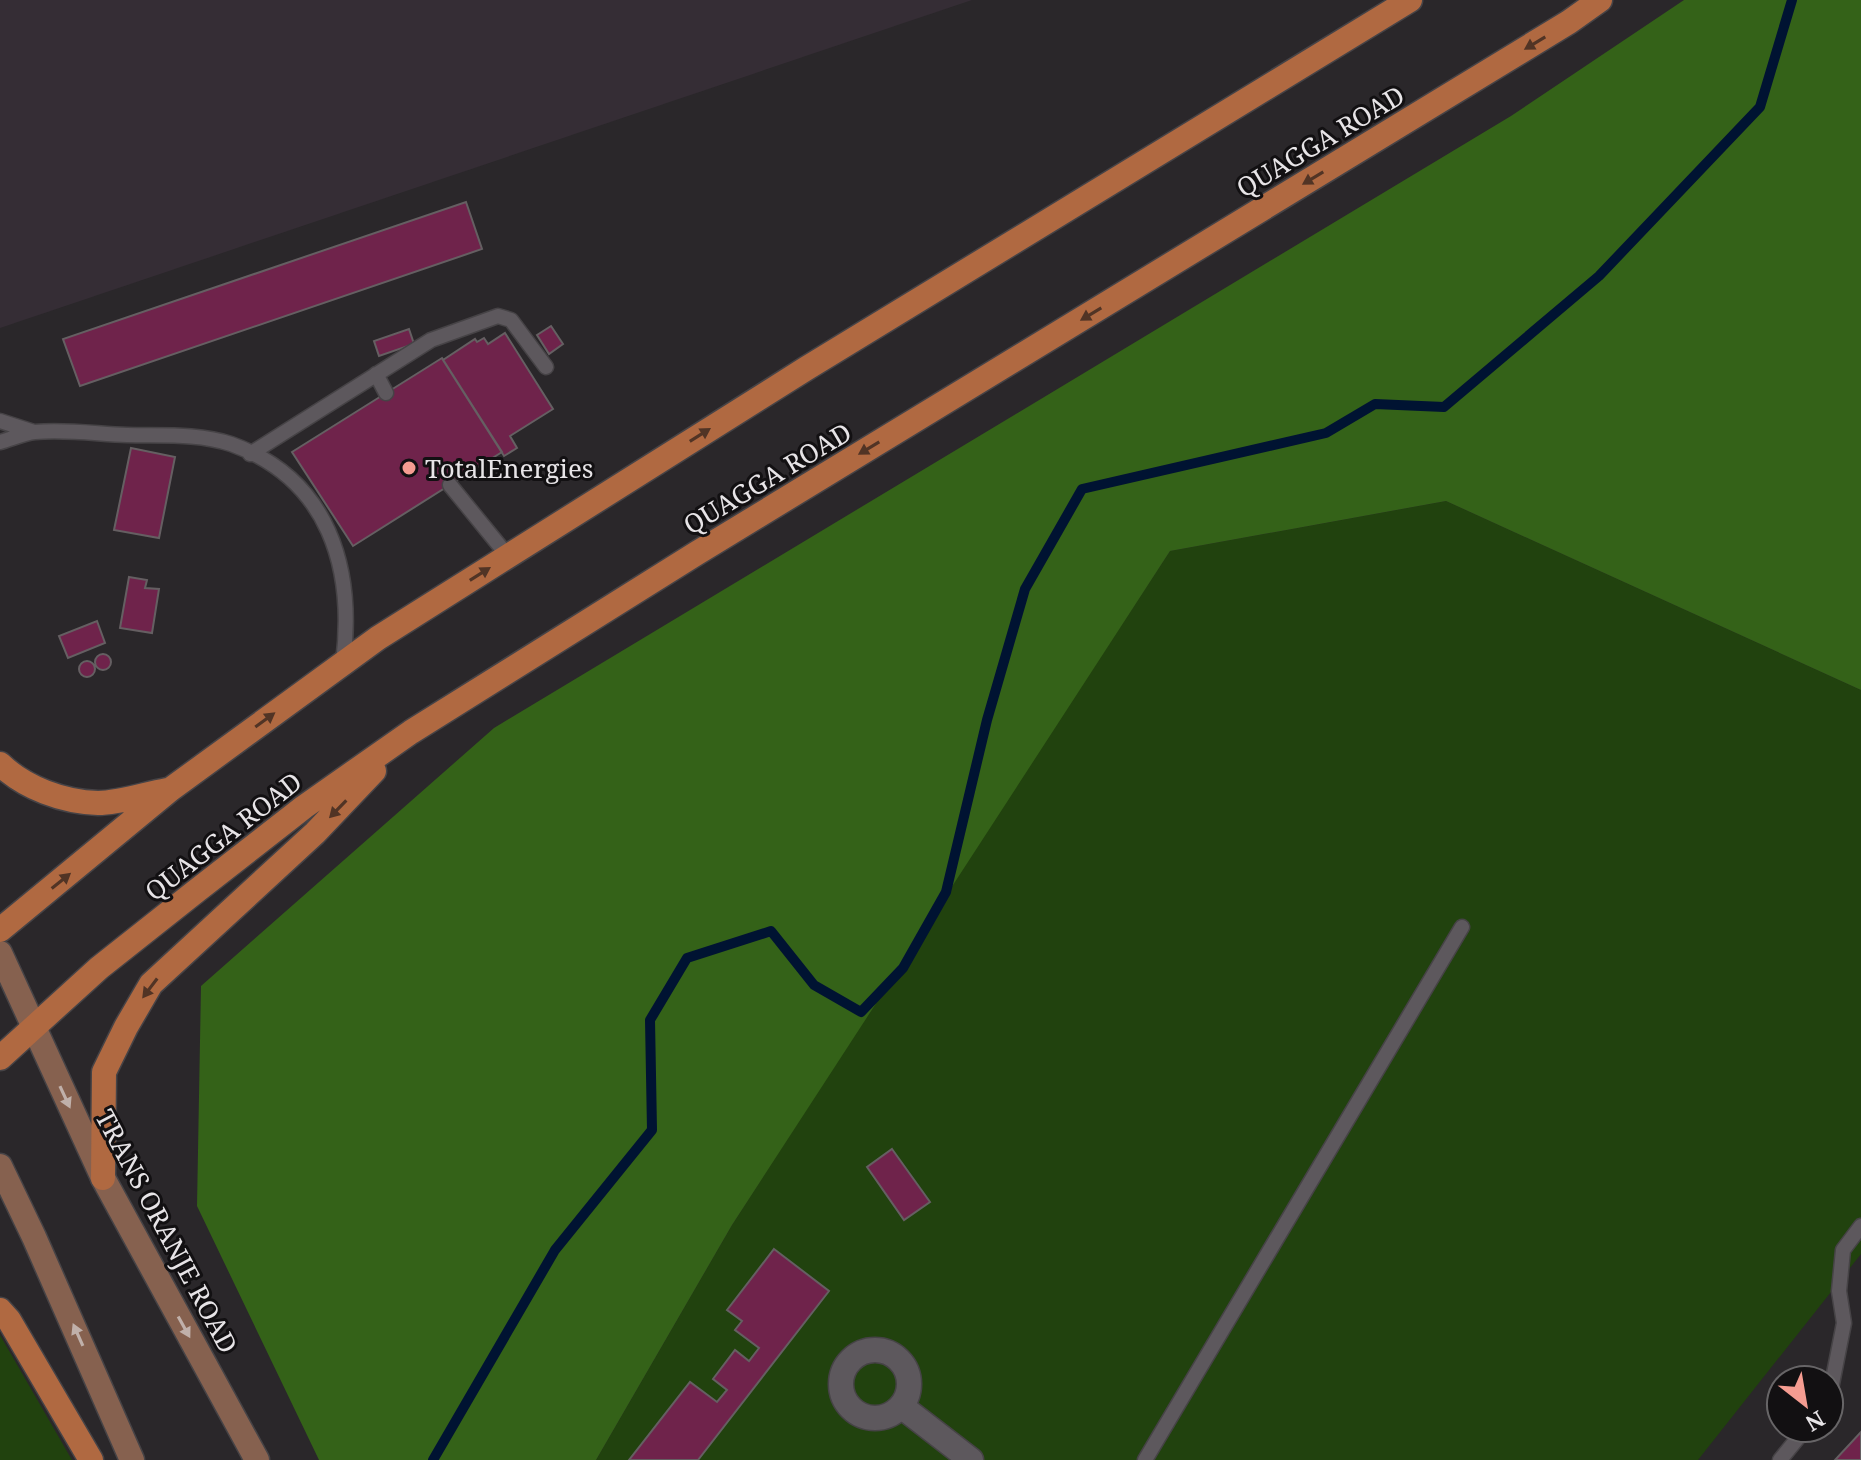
<svg xmlns="http://www.w3.org/2000/svg" width="1861" height="1460" viewBox="0 0 1861 1460" font-family="'Noto Serif',serif">
	<rect width="100%" height="100%" fill="#2a272a"/>
	<path fill="#352d35" d="M 0,0 L 972,0 L 0,328 Z"/>
	<path fill="#21420e" d="M 1446,501 L 1861,690 L 1861,1254 L 1698,1460 L 596,1460 L 732,1225 L 946,892 L 1170,551 Z
		M 0,1335 L 72,1460 L 0,1460 Z"/>
	<path fill="#346218" d="M 1684,0 L 1861,0 L 1861,690 L 1446,501 L 1170,551 L 732,1225 L 596,1460 L 319,1460 L 197,1206 L 201,986 L 494,728 L 1511,116 Z"/>
	<g fill="none" stroke-linecap="round" stroke-linejoin="round">
		<path stroke="#001332" stroke-width="10" d="M 433,1460 L 555,1250 L 652,1130 L 650,1020 L 687,958 L 771,931 L 814,985 L 861,1012 L 903,968 L 946,892 L 987,720 L 1025,589 L 1082,489 L 1326,433 L 1375,404 L 1444,407 L 1599,276 L 1760,107 L 1792,0"/>
	</g>
	<path fill="#6f234b" stroke="#655f62" stroke-width="2" d="M 466,202 L 482,249 L 80,386 L 63,339 Z
		M 551,326 L 563,344 L 549,354 L 537,335 Z
		M 409,329 L 414,344 L 379,356 L 374,341 Z
		M 505,333 L 553,409 L 510,436 L 517,448 L 504,456 L 443,360 L 475,339 L 477,342 L 484,338 L 488,344 Z
		M 442,358 L 502,452 L 353,546 L 292,452 Z
		M 131,448 L 175,457 L 159,538 L 114,530 Z
		M 129,577 L 147,580 L 145,588 L 159,589 L 152,633 L 120,628 Z
		M 97,621 L 105,643 L 68,658 L 59,636 Z
		M95 662a8 8 0 1 1 16 0a8 8 0 1 1-16 0Z
		M79 669a8 8 0 1 1 16 0a8 8 0 1 1-16 0Z
		M 892,1149 L 930,1202 L 904,1220 L 867,1167 Z
		M 774,1249 L 829,1291 L 698,1460 L 629,1460 L 690,1382 L 717,1402 L 727,1390 L 713,1379 L 735,1350 L 749,1361 L 759,1348 L 735,1330 L 742,1321 L 727,1310 Z
		M 1861,1432 L 1861,1460 L 1835,1460 Z"/>
	<g fill="none" stroke-linecap="round" stroke-linejoin="round">
		<g stroke="#464346" stroke-width="17">
			<path id="service" d="M 376,374 L 386,393
				M 0,421 L 34,432
				M 0,442 C 11,439 24,433 35,432 C 65,429 98,434 127,435 C 161,436 198,433 231,444 C 329,479 355,568 343,663
				M 250,454 L 431,340 L 498,316 L 511,320 L 546,367
				M 450,485 L 508,556
				M 1829,1399 L 1844,1323 L 1839,1291 L 1843,1250 L 1861,1226
				M 1145,1460 L 1462,927
				M 1780,1460 L 1806,1428"/>
		</g>
		<g stroke="#464346" stroke-width="27">
			<path id="minor" d="M841 1384a34 34 0 1 1 68 0a34 34 0 1 1-68 0Z
				M 901,1406 L 971,1460"/>
		</g>
		<g stroke="#464346" stroke-width="27">
			<path id="secondary" d="M 0,953 L 103,1178 L 257,1460
				M 0,1166 L 34,1237 L 132,1460"/>
		</g>
		<g stroke="#464346" stroke-width="27">
			<path id="primary" d="M 0,764 C 25,788 63,802 98,803 C 120,803 145,794 167,790
				M 0,930 L 171,789 L 378,638 L 807,368 L 1410,0
				M 0,1058 L 99,968 L 195,892 L 304,807 L 411,732 L 697,553 L 1569,22 L 1600,0
				M 103,1178 L 104,1072 L 126,1027 L 151,984 L 315,833 L 374,771
				M 0,1310 L 9,1320 L 91,1460"/>
		</g>
		<use href="#service" stroke="#5d585d" stroke-width="14"/>
		<use href="#minor" stroke="#5d585d" stroke-width="24"/>
		<use href="#secondary" stroke="#86614f" stroke-width="24"/>
		<use href="#primary" stroke="#b06941" stroke-width="24"/>
	</g>
	<defs><path id="oneway-solid" d="M-6-.8H1V-3.2L6.5 0L1 3.2V.8H-6Z" transform="scale(2)"/></defs>
	<g fill="#513425">
		<use href="#oneway-solid" transform="translate(1535 43) rotate(149)"/>
		<use href="#oneway-solid" transform="translate(1313 178) rotate(149)"/>
		<use href="#oneway-solid" transform="translate(1091 314) rotate(149)"/>
		<use href="#oneway-solid" transform="translate(700 435) rotate(-32)"/>
		<use href="#oneway-solid" transform="translate(869 448) rotate(149)"/>
		<use href="#oneway-solid" transform="translate(480 574) rotate(-32)"/>
		<use href="#oneway-solid" transform="translate(265 720) rotate(-36)"/>
		<use href="#oneway-solid" transform="translate(338 809) rotate(134)"/>
		<use href="#oneway-solid" transform="translate(61 881) rotate(-39)"/>
		<use href="#oneway-solid" transform="translate(150 988) rotate(127)"/>
	</g>
	<g fill="#c0b0aa">
		<use href="#oneway-solid" transform="translate(65 1097) rotate(65)"/>
		<use href="#oneway-solid" transform="translate(184 1327) rotate(61)"/>
		<use href="#oneway-solid" transform="translate(78 1335) rotate(-114)"/>
	</g>
	<circle fill="#f59c91" stroke="#121012" stroke-width="3" cx="409" cy="468" r="8"/>
	<g text-anchor="middle" dominant-baseline="central" stroke-width="6" stroke-linejoin="round" paint-order="stroke">
		<g font-size="26" fill="#e7e4e7" stroke="#121012">
			<text transform="translate(1320 141) rotate(-31)">QUAGGA ROAD</text>
			<text transform="translate(767 478) rotate(-31)">QUAGGA ROAD</text>
			<text transform="translate(223 836) rotate(-38)">QUAGGA ROAD</text>
			<text transform="translate(167 1231) rotate(62)">TRANS ORANJE ROAD</text>
		</g>
		<g font-size="26" fill="#e7e4e7" stroke="#121012" text-anchor="start">
			<text x="425" y="468">TotalEnergies</text>
		</g>
	</g>
	<g transform="translate(1805 1404) rotate(149)"><circle r="38" fill="#121012" stroke="#676567" stroke-width="2"/>
	<path d="M0-6L14 30L0 20L-14 30Z" fill="#f59c91"/>
	<text y="-12" font-size="22" font-weight="bold" text-anchor="middle" fill="#e7e4e7">N</text>
	</g>
</svg>
